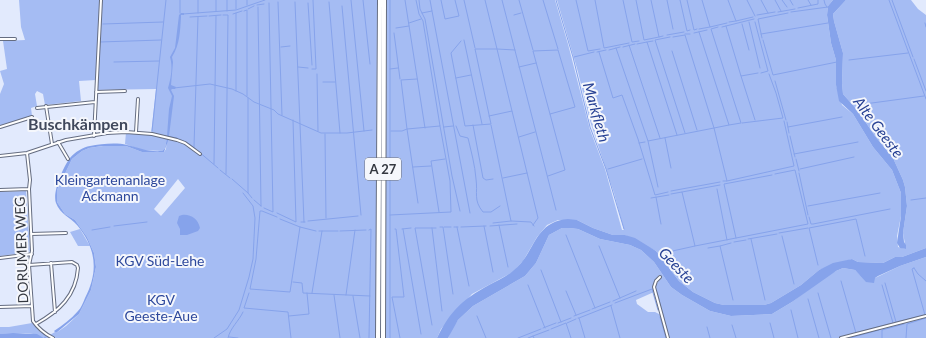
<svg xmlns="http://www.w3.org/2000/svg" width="926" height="338" viewBox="0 0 926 338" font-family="Lato,sans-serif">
	<rect width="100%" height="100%" fill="#e2eafd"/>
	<path fill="#a5bcf3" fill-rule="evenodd" d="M 19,0 L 377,0 L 376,338 L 44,338 C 30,330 15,334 0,334 L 0,327 L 9,327 L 32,323 L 48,336 L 55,332 L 56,333 L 66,326 L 79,314 L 91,290 L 96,267 L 94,253 L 87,237 L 75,220 L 65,214 L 57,202 L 57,190 L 72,159 L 82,151 L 89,148 L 103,146 L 126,146 L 142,152 L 164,152 L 166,149 L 167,138 L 165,148 L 162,151 L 142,150 L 125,144 L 126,132 L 151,135 L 156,89 L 95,90 L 96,80 L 79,81 L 81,101 L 45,105 L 43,94 L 37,91 L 35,94 L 37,106 L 31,108 L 32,116 L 0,126 L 0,94 L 4,84 L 0,71 L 7,69 L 3,41 L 25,40 L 21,27 ZM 178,179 L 185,188 L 161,216 L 154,209 Z
		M 387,0 L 555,0 L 568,44 L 590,130 L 605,169 L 622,230 L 624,230 L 614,193 L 590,121 L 578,72 L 557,0 L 833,0 L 828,6 L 827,15 L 831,43 L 836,60 L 836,85 L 842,105 L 853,114 L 873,147 L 892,170 L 901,193 L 901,216 L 897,236 L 898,247 L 906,249 L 903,233 L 907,206 L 905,187 L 903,180 L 893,158 L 875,136 L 858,111 L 843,94 L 842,83 L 843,53 L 834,21 L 833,14 L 846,0 L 911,0 L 918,9 L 926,15 L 926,248 L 902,257 L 895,257 L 883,263 L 858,262 L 852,259 L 819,270 L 801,285 L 771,303 L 764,305 L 724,305 L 715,303 L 693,292 L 679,281 L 656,251 L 625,235 L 613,235 L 593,228 L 577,220 L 558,220 L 547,225 L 537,237 L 523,261 L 513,272 L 472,294 L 441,329 L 437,338 L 385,338 Z
		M 26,191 L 30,251 L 29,252 L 0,256 L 0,192 Z
		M 562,228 L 569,228 L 578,229 L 600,239 L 630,245 L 641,250 L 654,262 L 671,287 L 682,295 L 710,311 L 731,316 L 772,314 L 792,302 L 829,274 L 843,268 L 855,270 L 860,275 L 875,278 L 900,266 L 926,257 L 926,338 L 669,338 L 654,287 L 661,278 L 659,275 C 654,282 652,284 654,292 L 636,300 L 637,304 L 648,312 L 655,312 L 661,315 L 667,338 L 448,338 L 453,327 L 458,320 L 473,306 L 525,276 L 536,263 L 549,235 Z
		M 80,229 L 90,246 L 78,246 L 70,232 Z"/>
	<path fill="#86a3eb" d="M 833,0 L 846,0 L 833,14 L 834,21 L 843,53 L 842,83 L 843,94 L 858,111 L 875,136 L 893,158 L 903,180 L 905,187 L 907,206 L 903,233 L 904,242 L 906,245 L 906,249 L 900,248 L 897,243 L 901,216 L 901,193 L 892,170 L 873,147 L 853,114 L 839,101 L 836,85 L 836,60 L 831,43 L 827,15 L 828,6 Z
		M 181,13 L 184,13 L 184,15 L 181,15 L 181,17 C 180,32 180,44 172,57 L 173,62 L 171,85 L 176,87 L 175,89 L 172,89 L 171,90 L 174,96 L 169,136 L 167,136 L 169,109 L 172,96 L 168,88 C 171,78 173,67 170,57 L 175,48 L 179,15 Z
		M 167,138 L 169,138 L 164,152 L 142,152 L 126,146 L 102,146 L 89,148 L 82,151 L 72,159 L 57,190 L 57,202 L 65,214 L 75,220 L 87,237 L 94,253 L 96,267 L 91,290 L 79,314 L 56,333 L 54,331 C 63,325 71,319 78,311 C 81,308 83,303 85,298 C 99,271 96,248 77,225 C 70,217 60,214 56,203 C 52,193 63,167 70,158 C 75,152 83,147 90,146 C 101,144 116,142 127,145 C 140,148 147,152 162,151 L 165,148 Z
		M 182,215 C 191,214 198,219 200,228 L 198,231 L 187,235 L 180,235 L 180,229 L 177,223 L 179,216 Z
		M 568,219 L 577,220 L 593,228 L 613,235 L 625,235 L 635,238 L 656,251 L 679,281 L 693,292 L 715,303 L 724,305 L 764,305 L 771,303 L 801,285 L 819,270 L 833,263 L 852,259 L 858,262 L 883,263 L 895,257 L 902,257 L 926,248 L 926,257 L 900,266 L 878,276 L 875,278 L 874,283 L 866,282 L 855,270 L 843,268 L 836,271 L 792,302 L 772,314 L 731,316 L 710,311 L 682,295 L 671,287 L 654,262 L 641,250 L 630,245 L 600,239 L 578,229 L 569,228 L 562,228 L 549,235 L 536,263 L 525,276 L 473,306 L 458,320 L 448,338 L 437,338 C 451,310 462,300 489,285 C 497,281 506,277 513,271 C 536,253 533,222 568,219 Z
		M 13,333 L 37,334 L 44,338 L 0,338 L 0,334 Z"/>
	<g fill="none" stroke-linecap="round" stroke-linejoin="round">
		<path stroke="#86a3eb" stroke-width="1" d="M 236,0 L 236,9
			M 247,0 L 247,5
			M 351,0 L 364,131
			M 363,0 L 370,64
			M 390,0 L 390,338
			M 405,0 L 425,128
			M 416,0 L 419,14 L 423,21 L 440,126 L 407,129 L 418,203
			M 419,0 L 420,9 L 425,19 L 452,176 L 460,211
			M 441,0 L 445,19 L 459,16 L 455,0
			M 464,0 L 475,48
			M 502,0 L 556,210
			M 519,0 L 533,50
			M 543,0 L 558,49
			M 556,0 L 573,57 L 590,127 L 606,169 L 624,229
			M 576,0 L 588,51 L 600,49
			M 595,0 L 604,48 L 629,43
			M 623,0 L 632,42 L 639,41
			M 636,0 L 644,40 L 659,37
			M 651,0 L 659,37 L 663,36
			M 667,0 L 673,29
			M 680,0 L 687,31 L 690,30
			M 687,0 L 694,30 L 697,29
			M 702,0 L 710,27 L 727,23
			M 728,0 L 736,21 L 753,17
			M 747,0 L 755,16
			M 761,0 L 768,13
			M 775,0 L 781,11
			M 782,0 L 787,7
			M 790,0 L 793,5
			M 808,0 L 811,5
			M 824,0 L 825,4 L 827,7
			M 889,0 L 926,99
			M 892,0 L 913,57
			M 278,2 L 282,115
			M 295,2 L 304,222
			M 329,2 L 340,133
			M 308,3 L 312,65
			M 257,5 L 264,4
			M 342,6 L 361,215
			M 258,7 L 261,206
			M 798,8 L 818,4 L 818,0
			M 248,9 L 254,6
			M 216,11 L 216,0
			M 227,11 L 227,0
			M 244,11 L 247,10 L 247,96
			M 432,11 L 470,213
			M 778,12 L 795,9
			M 791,12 L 828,7
			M 180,13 L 180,0
			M 198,13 L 198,0
			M 422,13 L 432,11 L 430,0
			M 183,14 L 236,10 L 265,0
			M 233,14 L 242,11
			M 223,15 L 228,15 L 226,174
			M 514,15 L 521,13
			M 757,15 L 775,12
			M 209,16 L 221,15
			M 190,17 L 207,16
			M 729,22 L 736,21
			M 749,22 L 760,68
			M 755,22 L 768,71 L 761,73
			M 409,23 L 421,19
			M 925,23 L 926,27
			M 103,24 L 163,22
			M 742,24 L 749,50
			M 726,26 L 741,76 L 758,73
			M 718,27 L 711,29 L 741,123 L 729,125
			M 722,27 L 754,19
			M 396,28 L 409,26
			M 699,29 L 710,27
			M 394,33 L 400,79
			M 694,33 L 707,30
			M 685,34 L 690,34
			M 761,34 L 828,23
			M 667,35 L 684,32
			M 670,37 L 655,40 L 685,133
			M 673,37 L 685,35 L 714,128 L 729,125 L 699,32
			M 762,38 L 758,19 L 788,13
			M 464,40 L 482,124
			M 763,40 L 773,75 L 837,62
			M 461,41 L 451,53 L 465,126 L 491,124 L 475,49 L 497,49 L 485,0
			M 100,42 L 161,40
			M 647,42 L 653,41
			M 637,44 L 647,42 L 677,135
			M 629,45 L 660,138
			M 281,47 L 290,46
			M 623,47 L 635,44
			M 616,48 L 648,141 L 714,128 L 727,181 L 723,181
			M 609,50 L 620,47
			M 672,51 L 697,130
			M 597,52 L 606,50
			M 599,52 L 613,98 L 622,95 L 638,139 L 655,195 L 668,192
			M 574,57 L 594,52
			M 914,59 L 926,91
			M 849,60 L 908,53
			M 114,62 L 159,61
			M 298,67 L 308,68
			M 519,67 L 536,63
			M 312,69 L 316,69 L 316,68 L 313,0
			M 390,69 L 398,68
			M 317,74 L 318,131
			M 741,76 L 755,120
			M 456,78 L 471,75
			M 775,81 L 786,120
			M 323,82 L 335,82
			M 174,88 L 210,84 L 232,89 L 243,94 L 254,102 L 274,110 L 278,114 L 321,133 L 347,133 L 372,130
			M 236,91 L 236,13
			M 248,98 L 248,193 L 252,198
			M 857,105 L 924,96
			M 512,111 L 497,49 L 515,50
			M 489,116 L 512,111 L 538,218 L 533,225
			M 787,122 L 789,133
			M 742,123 L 783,118 L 776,93 L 769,74
			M 473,125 L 483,178 L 486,180 L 493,179
			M 491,125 L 511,221
			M 456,126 L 460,136 L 468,138 C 471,151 475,165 476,179 C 478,193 473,200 483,212 L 491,212 L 500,206
			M 444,127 L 453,126
			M 788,127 L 842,117
			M 152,131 L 166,0
			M 391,131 L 402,131 L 407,129 L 401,80 L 417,79
			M 325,134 L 326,218
			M 160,135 L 177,138
			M 790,136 L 795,157
			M 519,137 L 535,132
			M 665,138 L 671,168
			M 179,139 L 188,143 L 196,149
			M 648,141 L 658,187
			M 639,143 L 645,142
			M 194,147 L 198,17
			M 198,151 L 218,168
			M 794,154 L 858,142
			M 796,159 L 799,171
			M 214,164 L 216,16
			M 413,167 L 431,166
			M 608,169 L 642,159
			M 800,169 L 854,157
			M 220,170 L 230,178
			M 799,173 L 808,215
			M 548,176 L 565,170 L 550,114 L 575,107 L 558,50 L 533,51 L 550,114
			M 503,178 L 527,173
			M 232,179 L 248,193
			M 727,181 L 794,166 L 784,121
			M 717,189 L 727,240
			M 671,191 L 720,182
			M 682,192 L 720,185
			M 656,197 L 661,224
			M 651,198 L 669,195
			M 254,200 L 261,206
			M 911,200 L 926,198
			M 808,206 L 880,193
			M 264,208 L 273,212 L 269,3
			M 439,212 L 431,161 L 445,159
			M 277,213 L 296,222 L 293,120
			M 390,215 L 451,212 L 450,181 L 440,126
			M 277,217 L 262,211 L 260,211 L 256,259 L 250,289 L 290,292 L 300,227
			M 809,217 L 811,224 L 813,224 L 890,209
			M 280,219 L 300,227 L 316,231
			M 308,221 L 358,216
			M 301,222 L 305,222
			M 493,223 L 511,221 L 531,222 L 534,226
			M 499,225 L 508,267
			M 114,226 L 147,222
			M 484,226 L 493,272
			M 490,226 L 517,224
			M 440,227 L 443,227 L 453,294
			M 444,227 L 451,227
			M 454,227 L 458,227
			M 457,227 L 469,286
			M 461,227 L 486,226
			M 432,228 L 442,311
			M 395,229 L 396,229 L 404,297 L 392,297 L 400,338
			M 402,229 L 411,228
			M 403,229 L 421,334
			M 92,230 L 110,227
			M 369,230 L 371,229 L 369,338
			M 319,231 L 338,231
			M 340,231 L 366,230
			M 779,233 L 808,228
			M 566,235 L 595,308
			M 782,236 L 794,284
			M 736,238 L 724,184 L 772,175
			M 748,239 L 777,234
			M 751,239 L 765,300
			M 734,242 L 746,240
			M 731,243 L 720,246 L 733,300
			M 599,246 L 620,298
			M 695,246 L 808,224 L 795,170 L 775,174
			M 708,248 L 720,246
			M 659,254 L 695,246 L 682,192 L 671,194
			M 818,265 L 809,228 L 856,219 L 865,256
			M 914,268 L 912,269 L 925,315
			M 914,268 L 918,274 L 926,281
			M 541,270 L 561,322
			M 841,281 L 856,333
			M 293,282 L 302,283 L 303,293 L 370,296
			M 885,283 L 896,322 L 921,316
			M 528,285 L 545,328
			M 882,285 L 893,323 L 891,324
			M 566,291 L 576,315
			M 657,292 L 669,338
			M 249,293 L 244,308 L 288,312 L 291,338
			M 312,293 L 322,231
			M 818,293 L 831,338
			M 334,295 L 340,338
			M 346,295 L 355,230
			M 353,296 L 360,338
			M 808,299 L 819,338
			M 613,301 L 636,291
			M 615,303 L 652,289 L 658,310
			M 611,306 L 620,338
			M 592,309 L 610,302
			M 791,310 L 798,338
			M 924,315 L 926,315
			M 289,316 L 309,314 L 307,293
			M 477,316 L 486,338
			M 574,316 L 590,310
			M 660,317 L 666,338
			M 578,318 L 579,318 L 585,338
			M 579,318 L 612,305
			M 558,323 L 571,318
			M 567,323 L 576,319
			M 770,323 L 774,338
			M 432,325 L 415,228 L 436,228
			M 732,325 L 736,338
			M 707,327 L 710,338
			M 543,328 L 556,323
			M 551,329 L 566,323 L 571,338
			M 855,333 L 889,324
			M 533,336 L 549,330
			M 229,337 L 238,338
			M 44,338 L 46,337
			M 214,338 L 227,329 L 239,310 L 249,277 L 253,259 L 255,218 L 253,206 L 243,193
			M 228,338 C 230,328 239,321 243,312
			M 518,338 L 541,329
			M 528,338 L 533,336 L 534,338
			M 850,338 L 879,330
			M 882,338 L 882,330 L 904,324
			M 906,338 L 907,324 L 926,318"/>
		<g stroke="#656d81" stroke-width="4">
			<path id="minor" d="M 0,39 L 15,39
				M 96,92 L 125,91
				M 46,106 L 52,144
				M 37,108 L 95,102
				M 0,127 L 32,117
				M 136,132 L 138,99
				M 94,136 L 101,0
				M 58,142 L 68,159
				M 27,153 L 30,180 L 29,189 L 32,251 L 29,265 L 33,321 C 38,328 45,334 53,338
				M 0,156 L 27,153 L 66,140 L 107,133 L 126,132 L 152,134 L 177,140 L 185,143 L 200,154
				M 0,190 L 29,189
				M 31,234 L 66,233
				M 0,258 L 32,254
				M 51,263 L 55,312
				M 29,265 L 72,262 L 77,265 L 78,268 C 76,296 59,311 36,324
				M 660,277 L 656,281 L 654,287 L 668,338
				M 0,307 L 32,306
				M 841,338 L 926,316"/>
		</g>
		<g stroke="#656d81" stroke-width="6">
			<path id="motorway" d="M 378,338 L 380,0
				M 383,338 L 384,0"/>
		</g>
		<use href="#minor" stroke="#fff" stroke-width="2"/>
		<use href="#motorway" stroke="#fff" stroke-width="4"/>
	</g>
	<g text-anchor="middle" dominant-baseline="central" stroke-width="4" stroke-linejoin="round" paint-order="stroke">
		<rect fill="#f5f7fc" stroke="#6e7179" stroke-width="1" x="365" y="158" width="36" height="22" rx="3"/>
		<g font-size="13" font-weight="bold" fill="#343841">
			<text x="383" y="169">A 27</text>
		</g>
		<g font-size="14" fill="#2d489c" stroke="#f5f7fc">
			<text x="110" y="179">Kleingartenanlage<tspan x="110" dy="16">Ackmann</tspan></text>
			<text x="160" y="260">KGV Süd-Lehe</text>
			<text x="161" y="299">KGV<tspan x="161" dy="16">Geeste-Aue</tspan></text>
		</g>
		<g font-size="14" fill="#343841" stroke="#f5f7fc">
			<text transform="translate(21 250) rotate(-92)">DORUMER WEG</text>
		</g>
		<g font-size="15" font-style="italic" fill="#274194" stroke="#f5f7fc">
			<text transform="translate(597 112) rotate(74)">Markfleth</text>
			<text transform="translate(879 127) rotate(53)">Alte Geeste</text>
			<text transform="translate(677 265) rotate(46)">Geeste</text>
		</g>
		<g font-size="16" font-weight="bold" fill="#41495c" stroke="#f5f7fc">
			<text x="78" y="123">Buschkämpen</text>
		</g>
	</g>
</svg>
